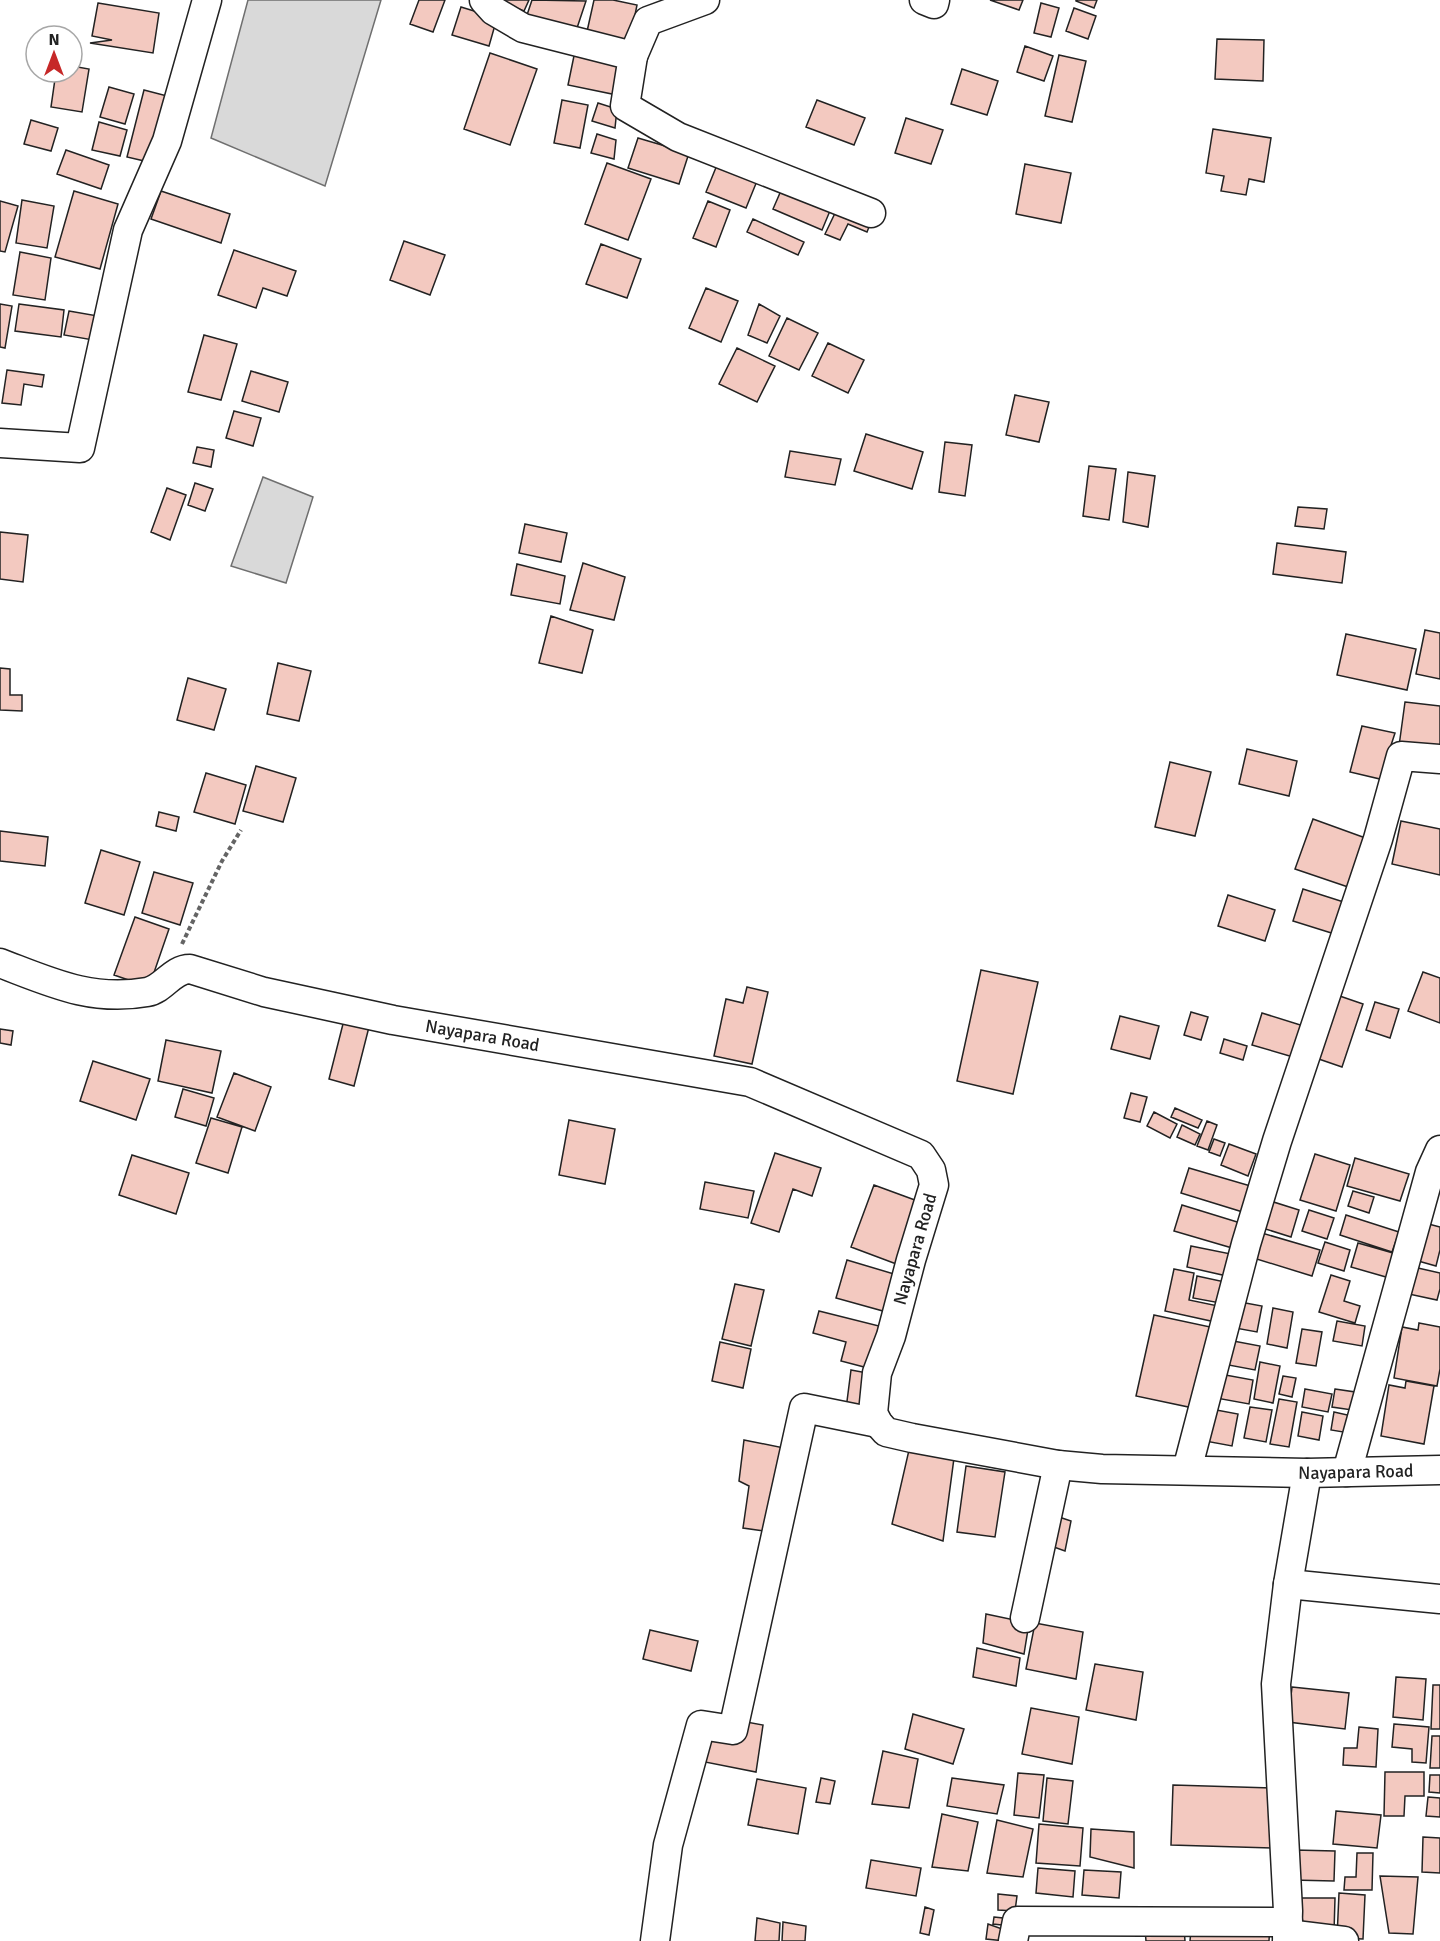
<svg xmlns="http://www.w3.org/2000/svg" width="1440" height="1941" viewBox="0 0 1440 1941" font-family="Signika,sans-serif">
	<rect width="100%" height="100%" fill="#fff"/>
	<path fill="#d9d9d9" stroke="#6f6f6f" stroke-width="1.5" d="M 248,0 L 381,0 L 325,186 L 211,138 Z
		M 263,477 L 313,497 L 286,583 L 231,566 Z"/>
	<path fill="#f3c9c0" stroke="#222" stroke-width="1.5" d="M 419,0 L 445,0 L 433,32 L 410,24 Z
		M 497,0 L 529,0 L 524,11 Z
		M 532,0 L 586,1 L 575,34 L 526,18 Z
		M 594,0 L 613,0 L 637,5 L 629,45 L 586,36 Z
		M 990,0 L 1023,0 L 1019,10 Z
		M 1076,0 L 1097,0 L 1094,8 L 1076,1 Z
		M 98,3 L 159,13 L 153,53 L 90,43 L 112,40 L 92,36 Z
		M 1041,3 L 1059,8 L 1051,37 L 1034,33 Z
		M 461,7 L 497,18 L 489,46 L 452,35 Z
		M 1074,8 L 1096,16 L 1088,39 L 1066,31 Z
		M 1217,39 L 1264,40 L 1263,81 L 1215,79 Z
		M 1025,46 L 1053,56 L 1044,81 L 1017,72 Z
		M 575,51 L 624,61 L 617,95 L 568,85 Z
		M 490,53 L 537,69 L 510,145 L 464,129 Z
		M 1059,55 L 1086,61 L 1072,122 L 1045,116 Z
		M 72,66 L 89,69 L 82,112 L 51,107 L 56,72 L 72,72 Z
		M 962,69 L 998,81 L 987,115 L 951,104 Z
		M 109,87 L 134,94 L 125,124 L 100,117 Z
		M 144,90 L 171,97 L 153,163 L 127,157 Z
		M 562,100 L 588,105 L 580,148 L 554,143 Z
		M 817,100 L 865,118 L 854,145 L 806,127 Z
		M 598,103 L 617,109 L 615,128 L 592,121 Z
		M 906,118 L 943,130 L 931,164 L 895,153 Z
		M 31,120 L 58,128 L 51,151 L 24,144 Z
		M 99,122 L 127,130 L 120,156 L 92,150 Z
		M 1213,129 L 1271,138 L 1264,182 L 1249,179 L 1246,195 L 1221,191 L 1224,176 L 1206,173 Z
		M 597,134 L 616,140 L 614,159 L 591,153 Z
		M 638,138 L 689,153 L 679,184 L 628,168 Z
		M 66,150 L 109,165 L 101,189 L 57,174 Z
		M 607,163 L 651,179 L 628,240 L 585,224 Z
		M 1025,164 L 1071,173 L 1061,223 L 1016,214 Z
		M 717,165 L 757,181 L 746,208 L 706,192 Z
		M 783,186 L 832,206 L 822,230 L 773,209 Z
		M 74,191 L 118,204 L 100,269 L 55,257 Z
		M 161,191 L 230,214 L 221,243 L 151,219 Z
		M 22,200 L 54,206 L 47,248 L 16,243 Z
		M 0,201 L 18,206 L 5,252 L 0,251 Z
		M 708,201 L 730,210 L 716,247 L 693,238 Z
		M 838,207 L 871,222 L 867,232 L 848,224 L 840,240 L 825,234 Z
		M 753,219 L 804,242 L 798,255 L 747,232 Z
		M 404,241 L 445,255 L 430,295 L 390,280 Z
		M 601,244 L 641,259 L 627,298 L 586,284 Z
		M 234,250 L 296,271 L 287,296 L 263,288 L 256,308 L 218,295 Z
		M 20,252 L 51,258 L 45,300 L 13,295 Z
		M 706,288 L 738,301 L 721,342 L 689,328 Z
		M 0,304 L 12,306 L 5,348 L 0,347 Z
		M 19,304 L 64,310 L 61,337 L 15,331 Z
		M 759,304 L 780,316 L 767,343 L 748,335 Z
		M 69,311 L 98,316 L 93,340 L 64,335 Z
		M 787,318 L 818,333 L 799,370 L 769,356 Z
		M 204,335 L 237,344 L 221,400 L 188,392 Z
		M 828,343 L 864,360 L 848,393 L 812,376 Z
		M 737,348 L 775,366 L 757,402 L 719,384 Z
		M 7,370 L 44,375 L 42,387 L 24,384 L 21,405 L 2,403 Z
		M 251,371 L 288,382 L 279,412 L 242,401 Z
		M 1015,395 L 1049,402 L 1039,442 L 1006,435 Z
		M 234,411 L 261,418 L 253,446 L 226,438 Z
		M 866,434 L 923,452 L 912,489 L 854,471 Z
		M 945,442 L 972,445 L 965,496 L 939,492 Z
		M 197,447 L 214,450 L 211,467 L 193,463 Z
		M 790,451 L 841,459 L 835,485 L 785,477 Z
		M 1089,466 L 1116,469 L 1109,520 L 1083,516 Z
		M 1128,472 L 1155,476 L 1148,527 L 1123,522 Z
		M 195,483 L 213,489 L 205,511 L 188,505 Z
		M 167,488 L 186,495 L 170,540 L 151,532 Z
		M 1298,507 L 1327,509 L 1324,529 L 1295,526 Z
		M 525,524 L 567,533 L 561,562 L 519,553 Z
		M 0,532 L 28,535 L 23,582 L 0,579 Z
		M 1277,543 L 1346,552 L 1342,583 L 1273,574 Z
		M 583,563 L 625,577 L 614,620 L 570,610 Z
		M 517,564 L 565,576 L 560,604 L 511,595 Z
		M 551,616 L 593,630 L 582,673 L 539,663 Z
		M 1425,630 L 1440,633 L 1440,679 L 1416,674 Z
		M 1346,634 L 1416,649 L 1407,690 L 1337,675 Z
		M 278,663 L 311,671 L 299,721 L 267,714 Z
		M 0,668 L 10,669 L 10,695 L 22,695 L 22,711 L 0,710 Z
		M 188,678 L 226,689 L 214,730 L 177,720 Z
		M 1405,702 L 1440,706 L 1440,751 L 1399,746 Z
		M 1362,726 L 1395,733 L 1380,779 L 1350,772 Z
		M 1247,749 L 1297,761 L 1289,796 L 1239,784 Z
		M 1170,762 L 1211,772 L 1195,836 L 1155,827 Z
		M 256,766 L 296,778 L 283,822 L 243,811 Z
		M 206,773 L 246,785 L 235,824 L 194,812 Z
		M 159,812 L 179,817 L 176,831 L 156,826 Z
		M 1313,819 L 1371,840 L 1354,889 L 1295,869 Z
		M 1401,821 L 1440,829 L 1440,875 L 1392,864 Z
		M 0,831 L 48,837 L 45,866 L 0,861 Z
		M 101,850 L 140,862 L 124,915 L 85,903 Z
		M 154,872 L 193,883 L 180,925 L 142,913 Z
		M 1303,889 L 1350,904 L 1341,936 L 1293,921 Z
		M 1228,895 L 1275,910 L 1265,941 L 1218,926 Z
		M 135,917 L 169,929 L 149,987 L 114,975 Z
		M 981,970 L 1038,982 L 1013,1094 L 957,1081 Z
		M 1423,972 L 1440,978 L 1440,1023 L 1408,1011 Z
		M 747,987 L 768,992 L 752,1064 L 714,1056 L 726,999 L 743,1003 Z
		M 1331,993 L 1363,1004 L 1342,1067 L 1310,1056 Z
		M 1375,1002 L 1399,1009 L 1390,1038 L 1366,1030 Z
		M 1191,1012 L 1208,1017 L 1201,1040 L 1184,1035 Z
		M 1262,1013 L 1310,1028 L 1300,1059 L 1252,1045 Z
		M 1120,1016 L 1159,1026 L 1150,1059 L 1111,1049 Z
		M 344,1020 L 369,1027 L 354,1086 L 329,1079 Z
		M 0,1029 L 13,1031 L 11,1045 L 0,1043 Z
		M 1224,1039 L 1247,1046 L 1243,1060 L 1220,1053 Z
		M 166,1040 L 221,1051 L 212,1093 L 158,1081 Z
		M 93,1061 L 150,1079 L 136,1120 L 80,1101 Z
		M 234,1073 L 271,1087 L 255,1131 L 217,1117 Z
		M 183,1089 L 214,1098 L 206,1126 L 175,1117 Z
		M 1131,1093 L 1147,1097 L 1140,1122 L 1124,1118 Z
		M 1175,1108 L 1202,1120 L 1198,1128 L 1171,1117 Z
		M 1154,1112 L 1177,1124 L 1170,1138 L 1147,1126 Z
		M 211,1118 L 242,1127 L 228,1173 L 196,1163 Z
		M 569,1120 L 615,1129 L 605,1184 L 559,1175 Z
		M 1207,1121 L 1217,1125 L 1208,1150 L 1197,1146 Z
		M 1182,1125 L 1200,1134 L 1195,1145 L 1177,1137 Z
		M 1214,1139 L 1225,1143 L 1220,1156 L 1209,1152 Z
		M 1229,1144 L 1256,1154 L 1248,1176 L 1221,1165 Z
		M 775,1153 L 821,1168 L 812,1196 L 793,1189 L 779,1232 L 751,1223 Z
		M 1315,1154 L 1350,1165 L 1336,1211 L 1300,1200 Z
		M 132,1155 L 189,1173 L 176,1214 L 119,1195 Z
		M 1355,1158 L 1409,1174 L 1400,1201 L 1347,1186 Z
		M 1189,1168 L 1254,1187 L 1246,1213 L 1181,1193 Z
		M 705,1182 L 754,1191 L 748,1218 L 700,1209 Z
		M 874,1185 L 923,1203 L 899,1265 L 851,1247 Z
		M 1353,1191 L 1374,1197 L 1369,1213 L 1348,1206 Z
		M 1264,1199 L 1299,1210 L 1291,1237 L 1256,1226 Z
		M 1182,1205 L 1247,1225 L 1239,1250 L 1174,1231 Z
		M 1309,1210 L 1334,1218 L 1327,1239 L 1302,1231 Z
		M 1346,1215 L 1399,1232 L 1392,1252 L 1340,1235 Z
		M 1421,1222 L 1440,1227 L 1440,1250 L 1436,1266 L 1411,1259 Z
		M 1255,1231 L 1320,1250 L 1312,1276 L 1247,1256 Z
		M 1325,1242 L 1350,1250 L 1344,1271 L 1318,1263 Z
		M 1358,1243 L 1400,1255 L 1393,1279 L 1351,1267 Z
		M 1191,1246 L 1231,1254 L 1227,1276 L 1187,1267 Z
		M 847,1260 L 894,1274 L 883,1311 L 836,1298 Z
		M 1409,1266 L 1440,1273 L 1440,1289 L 1437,1300 L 1404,1293 Z
		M 1174,1269 L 1194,1273 L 1189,1300 L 1223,1307 L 1220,1323 L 1165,1311 Z
		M 1331,1275 L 1350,1281 L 1344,1301 L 1360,1306 L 1355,1323 L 1319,1312 Z
		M 1197,1276 L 1225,1282 L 1220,1303 L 1193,1298 Z
		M 735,1284 L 764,1290 L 751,1346 L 722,1339 Z
		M 1240,1302 L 1262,1306 L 1257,1332 L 1235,1328 Z
		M 1273,1308 L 1293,1312 L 1287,1348 L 1267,1344 Z
		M 819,1311 L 879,1326 L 868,1368 L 841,1361 L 846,1342 L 813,1333 Z
		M 1154,1315 L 1215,1328 L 1198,1409 L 1136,1396 Z
		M 1337,1321 L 1365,1326 L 1362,1346 L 1333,1341 Z
		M 1419,1323 L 1440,1327 L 1440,1369 L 1437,1386 L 1394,1378 L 1402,1327 L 1418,1330 Z
		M 1302,1329 L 1322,1332 L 1316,1366 L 1296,1363 Z
		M 1228,1340 L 1260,1346 L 1255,1370 L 1223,1364 Z
		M 720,1342 L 751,1349 L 743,1388 L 712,1381 Z
		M 1260,1362 L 1280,1366 L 1273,1403 L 1254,1399 Z
		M 851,1370 L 873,1374 L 868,1412 L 846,1409 Z
		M 1220,1374 L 1253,1380 L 1249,1404 L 1216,1398 Z
		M 1283,1376 L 1296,1378 L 1292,1397 L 1279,1394 Z
		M 1406,1381 L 1434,1386 L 1424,1444 L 1381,1436 L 1389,1385 L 1405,1388 Z
		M 1305,1389 L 1332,1394 L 1328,1412 L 1302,1407 Z
		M 1335,1389 L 1355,1392 L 1352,1410 L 1332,1407 Z
		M 1279,1399 L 1297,1402 L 1289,1447 L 1270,1444 Z
		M 1250,1407 L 1272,1410 L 1266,1442 L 1244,1438 Z
		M 1211,1409 L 1238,1414 L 1232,1446 L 1205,1441 Z
		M 1302,1412 L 1323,1416 L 1319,1440 L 1298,1436 Z
		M 1334,1412 L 1352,1416 L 1349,1433 L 1331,1430 Z
		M 744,1440 L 794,1450 L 779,1533 L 743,1528 L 749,1486 L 739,1481 Z
		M 909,1450 L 954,1458 L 943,1541 L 892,1524 Z
		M 966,1466 L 1005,1472 L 995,1537 L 957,1532 Z
		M 1056,1516 L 1071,1521 L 1065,1551 L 1051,1546 Z
		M 986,1614 L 1029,1623 L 1024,1654 L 983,1643 Z
		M 1035,1623 L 1083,1632 L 1076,1679 L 1026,1669 Z
		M 650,1630 L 698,1641 L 691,1671 L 643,1659 Z
		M 977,1648 L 1020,1658 L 1016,1686 L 973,1677 Z
		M 1095,1664 L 1143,1672 L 1136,1720 L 1086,1710 Z
		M 1396,1677 L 1426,1679 L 1423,1720 L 1393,1717 Z
		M 1433,1685 L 1440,1685 L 1440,1729 L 1431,1729 Z
		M 1292,1687 L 1349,1693 L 1345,1729 L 1288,1722 Z
		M 1031,1708 L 1079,1717 L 1072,1764 L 1022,1754 Z
		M 913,1714 L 964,1729 L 953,1764 L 905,1749 Z
		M 714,1716 L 763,1725 L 756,1772 L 705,1762 Z
		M 1394,1724 L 1429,1727 L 1426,1763 L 1412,1762 L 1412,1749 L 1392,1747 Z
		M 1359,1727 L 1378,1729 L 1376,1767 L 1343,1765 L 1344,1748 L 1357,1748 Z
		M 1432,1736 L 1440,1736 L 1440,1768 L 1430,1768 Z
		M 883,1751 L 918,1759 L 909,1808 L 872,1804 Z
		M 1385,1772 L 1424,1772 L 1424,1796 L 1405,1796 L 1404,1816 L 1384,1816 Z
		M 1018,1773 L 1044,1775 L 1039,1818 L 1014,1815 Z
		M 1430,1775 L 1440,1775 L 1440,1793 L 1429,1792 Z
		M 821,1778 L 835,1781 L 830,1804 L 816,1802 Z
		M 952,1778 L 1004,1785 L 997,1814 L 947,1806 Z
		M 1047,1778 L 1073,1781 L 1068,1824 L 1043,1821 Z
		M 757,1779 L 806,1788 L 798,1834 L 748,1825 Z
		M 1173,1785 L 1276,1788 L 1274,1848 L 1171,1845 Z
		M 1428,1797 L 1440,1798 L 1440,1817 L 1426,1816 Z
		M 1336,1811 L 1381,1815 L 1377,1848 L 1333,1844 Z
		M 942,1814 L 978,1822 L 968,1871 L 932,1867 Z
		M 997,1820 L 1033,1829 L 1023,1877 L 987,1873 Z
		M 1039,1824 L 1083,1828 L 1080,1866 L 1036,1863 Z
		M 1091,1829 L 1134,1832 L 1134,1868 L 1090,1857 Z
		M 1423,1837 L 1440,1838 L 1440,1873 L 1422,1872 Z
		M 1294,1850 L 1335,1851 L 1334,1881 L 1292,1880 Z
		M 1357,1853 L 1373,1853 L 1372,1890 L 1344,1890 L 1345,1877 L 1356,1877 Z
		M 871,1860 L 921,1868 L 916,1896 L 866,1888 Z
		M 1038,1868 L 1075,1871 L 1073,1897 L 1036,1893 Z
		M 1084,1870 L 1121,1872 L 1119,1898 L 1082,1895 Z
		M 1380,1876 L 1418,1877 L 1413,1934 L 1389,1933 Z
		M 1339,1893 L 1365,1895 L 1363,1939 L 1337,1938 Z
		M 998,1894 L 1017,1896 L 1015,1911 L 998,1910 Z
		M 1292,1898 L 1335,1898 L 1334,1932 L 1291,1931 Z
		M 925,1907 L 934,1910 L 929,1935 L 920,1933 Z
		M 1183,1914 L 1185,1941 L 1146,1941 L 1144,1917 Z
		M 994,1917 L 1012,1919 L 1011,1926 L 993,1924 Z
		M 757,1918 L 780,1923 L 779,1941 L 755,1941 Z
		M 1192,1919 L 1270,1923 L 1269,1941 L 1190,1941 Z
		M 783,1922 L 806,1926 L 805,1941 L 782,1941 Z
		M 988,1924 L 1005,1930 L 1005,1941 L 986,1939 Z"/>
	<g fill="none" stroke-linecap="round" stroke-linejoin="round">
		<g stroke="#222" stroke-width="31">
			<g id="minor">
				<path d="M 484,0 L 494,11 L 523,28 L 633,56 L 625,106 L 678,137 L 871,213"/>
				<path d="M 924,0 L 934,4 L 935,0"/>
				<path d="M 633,56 L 648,21 L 705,0"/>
				<path d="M 0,443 L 80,448 L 128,230 L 167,141 L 207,0"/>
				<path id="s1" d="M 0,963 C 50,982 91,1002 147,992 C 164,989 172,969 190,969 L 264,992 L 393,1020 L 750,1082 L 921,1155 L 931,1170 L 934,1185 L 911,1260 L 891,1336 L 877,1373 L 873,1413 L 878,1423 L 886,1432 L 912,1438 L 1058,1465 L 1102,1469 L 1307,1473 L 1440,1470"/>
				<path d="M 1187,1470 L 1246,1244 L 1277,1141 L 1378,839 L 1401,756 L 1440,759"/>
				<path d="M 1347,1472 L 1430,1172 L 1440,1150"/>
				<path d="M 1288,1584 L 1440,1599"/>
				<path d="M 1025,1618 L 1058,1465"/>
				<path d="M 1287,1934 L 1344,1941"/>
				<path d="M 655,1941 L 668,1845 L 701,1725 L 733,1730 L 804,1408 L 878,1423"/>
				<path d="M 1013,1941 L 1017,1921 L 1288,1922"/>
				<path d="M 1287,1941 L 1288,1911 L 1276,1684 L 1288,1584 L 1307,1473"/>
			</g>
		</g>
		<path stroke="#646464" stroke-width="4" stroke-dasharray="4.5 3" stroke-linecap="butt" d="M 182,944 L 222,861 L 241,830"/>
		<use href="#minor" stroke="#fff" stroke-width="28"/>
	</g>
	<g text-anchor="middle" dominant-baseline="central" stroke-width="4.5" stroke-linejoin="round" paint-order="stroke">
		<g font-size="18" fill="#222" stroke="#fff">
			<text stroke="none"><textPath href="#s1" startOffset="502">Nayapara Road</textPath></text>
			<text transform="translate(915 1249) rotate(-74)">Nayapara Road</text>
			<text stroke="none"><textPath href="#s1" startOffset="1726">Nayapara Road</textPath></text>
		</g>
	</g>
	<g transform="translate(54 54)"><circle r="28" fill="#ffffff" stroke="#a7a7a7" stroke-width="1.5"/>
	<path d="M0-4.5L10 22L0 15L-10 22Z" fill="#c62828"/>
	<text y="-9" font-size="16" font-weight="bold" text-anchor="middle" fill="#222222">N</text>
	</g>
</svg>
